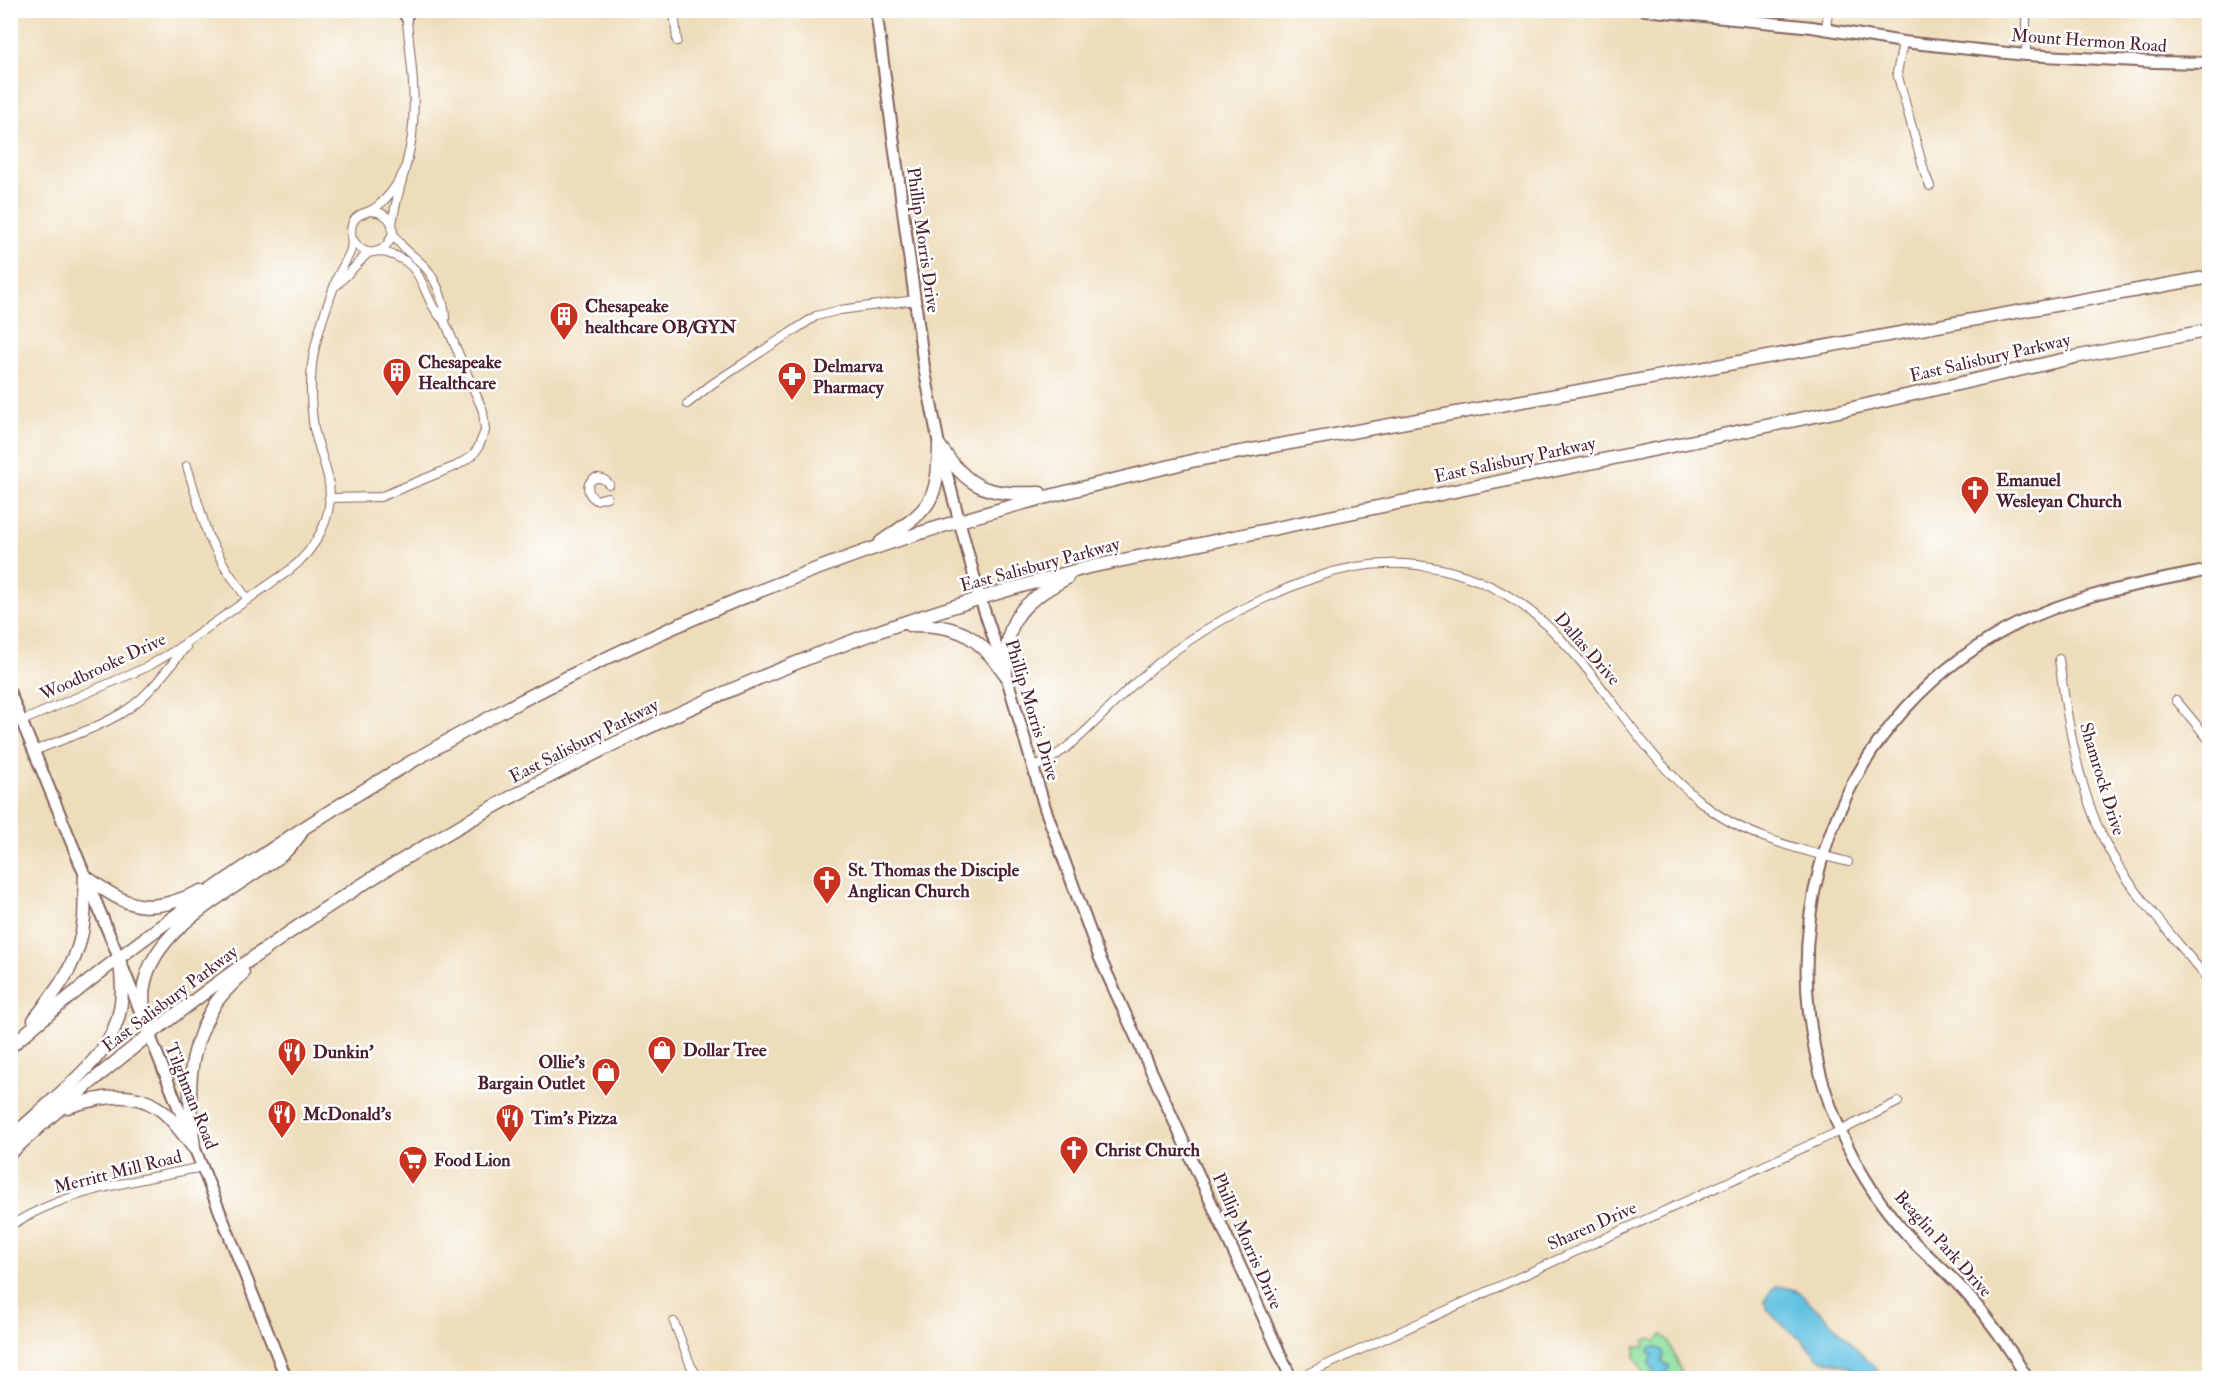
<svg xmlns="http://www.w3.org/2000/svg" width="2220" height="1389" viewBox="0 0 2220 1389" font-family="'IM FELL Double Pica',serif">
	<rect width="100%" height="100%" fill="#fff"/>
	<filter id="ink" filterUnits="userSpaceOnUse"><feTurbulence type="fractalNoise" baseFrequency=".0167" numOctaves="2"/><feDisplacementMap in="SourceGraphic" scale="12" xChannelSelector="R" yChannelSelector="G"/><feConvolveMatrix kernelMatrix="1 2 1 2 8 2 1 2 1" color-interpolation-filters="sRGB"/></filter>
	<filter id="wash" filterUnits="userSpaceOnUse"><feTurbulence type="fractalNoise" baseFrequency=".008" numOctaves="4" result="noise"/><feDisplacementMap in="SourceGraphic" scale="24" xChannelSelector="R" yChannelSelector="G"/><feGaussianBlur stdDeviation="1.35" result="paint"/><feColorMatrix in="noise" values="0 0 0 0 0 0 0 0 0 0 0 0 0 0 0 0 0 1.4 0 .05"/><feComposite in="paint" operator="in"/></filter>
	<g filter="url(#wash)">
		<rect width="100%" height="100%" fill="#edb"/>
		<path fill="#8fe1a1" stroke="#6c8066" stroke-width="1.5" d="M 1662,1335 L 1668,1340 L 1683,1374 L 1673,1378 L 1645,1378 L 1635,1356 L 1635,1347 L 1644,1347 L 1645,1340 L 1651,1338 L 1656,1342 Z"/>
		<path fill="#64c2e2" stroke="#577086" stroke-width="1.5" d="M 1777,1286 L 1796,1290 L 1839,1330 L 1879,1373 L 1880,1375 L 1879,1378 L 1863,1378 L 1850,1367 L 1818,1358 L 1800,1337 L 1789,1331 L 1768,1310 L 1764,1302 L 1772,1289 Z
			M 1655,1347 L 1662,1350 L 1664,1354 L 1662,1362 L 1670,1367 L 1668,1372 L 1658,1376 L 1654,1375 L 1653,1369 L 1649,1364 L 1653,1355 L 1649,1353 L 1649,1349 Z"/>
	</g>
	<g filter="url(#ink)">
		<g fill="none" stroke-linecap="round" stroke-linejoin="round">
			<g stroke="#83625d" stroke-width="10">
				<path id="street" d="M 674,10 L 677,41
					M 1826,30 L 1828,10
					M 1903,42 L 1897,73 L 1925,174 L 1930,186
					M 2026,55 L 2026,10
					M 392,226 C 395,196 408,167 412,136 C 417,95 410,53 406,12
					M 393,233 C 401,249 414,255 426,268 C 437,281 446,305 445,322
					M 353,240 C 378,278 417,217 372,211
					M 337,285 L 369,252
					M 687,404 L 712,384 L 816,316 L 840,310 L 915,300
					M 187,466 L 208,536 L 227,570 L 248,600
					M 607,497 L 596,500 C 578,488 595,468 609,484
					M 329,498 L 380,497 L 456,466 L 472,456 L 478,448 L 485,431 L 483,411 L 445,322 C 417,296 431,260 378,251
					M 2059,659 C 2067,719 2078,788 2105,842 C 2128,889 2176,939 2210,982
					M 2176,700 L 2210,741
					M 22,721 L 147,667 L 174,651 L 287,572 C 316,550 336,516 328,477 C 324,461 318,445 314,429 C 311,408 310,386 312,365 C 316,334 327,307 337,278 C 341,268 348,259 351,249 C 353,240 349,229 353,222 C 358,212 367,214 375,208 C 388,199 396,187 403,173
					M 34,751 C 65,738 100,728 128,709 C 151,693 168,668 186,647
					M 1033,768 C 1077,749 1107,706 1143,676 C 1193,632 1251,601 1314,578 C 1355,563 1399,560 1441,569 C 1576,599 1606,725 1702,803 C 1742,836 1798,849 1848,862
					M 10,1226 C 67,1189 137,1181 202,1167
					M 674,1322 L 691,1366 L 699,1378
					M 1298,1378 L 1840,1131 L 1898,1102"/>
			</g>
			<g stroke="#83625d" stroke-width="14">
				<path id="secondary" d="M 876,10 L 924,367 L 939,445 L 980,598 L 1006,675 L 1045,808 L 1099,956 L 1291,1378
					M 1645,10 L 1812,27 L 1903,42 L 2026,55 L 2155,62 L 2210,63
					M 406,17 L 410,10
					M 10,693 L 119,958 L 286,1378
					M 2027,1378 C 2010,1348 1989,1319 1966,1293 C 1950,1275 1931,1259 1914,1242 C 1890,1217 1869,1188 1853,1157 C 1757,974 1813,744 1993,637 C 2060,597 2134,585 2210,570"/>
			</g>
			<g stroke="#83625d" stroke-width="15">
				<path id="primary" d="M 939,445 C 970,490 986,495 1040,493
					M 881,542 C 928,509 938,506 939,445
					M 909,625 C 959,624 977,635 1006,675
					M 1006,675 C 1005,619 1018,605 1067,578
					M 85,876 C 131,910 147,915 201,891
					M 34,1020 C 59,987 80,962 84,918 C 85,904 84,890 85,876
					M 149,1036 C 146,1020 141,1003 144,986 C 153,934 213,901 253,874 C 273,861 287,854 301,833
					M 10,1047 C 84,982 164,922 245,867 C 437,736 646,628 866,551 C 974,513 1085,487 1196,460 L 2210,277
					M 67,1107 C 97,1098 130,1089 158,1108 C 172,1117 183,1135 193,1147
					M 10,1138 C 28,1123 45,1107 63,1091 C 107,1051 131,1022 119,958
					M 194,1148 C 188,1091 185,1055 215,1004 C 222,993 234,983 243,973
					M 10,1153 C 258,926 556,750 871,634 C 941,609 1013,588 1085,568 L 1853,408 L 2075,357 L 2210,330"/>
			</g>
			<use href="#street" stroke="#fff" stroke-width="8"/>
			<use href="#secondary" stroke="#fff" stroke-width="10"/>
			<use href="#primary" stroke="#fff" stroke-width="12"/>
		</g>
	</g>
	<defs>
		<g id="building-pin" transform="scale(1.5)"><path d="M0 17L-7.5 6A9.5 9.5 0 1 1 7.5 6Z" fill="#c8321e" stroke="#fff"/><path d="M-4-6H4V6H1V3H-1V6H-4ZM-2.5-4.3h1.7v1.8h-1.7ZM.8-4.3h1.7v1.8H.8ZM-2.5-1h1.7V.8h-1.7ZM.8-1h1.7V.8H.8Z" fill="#fff"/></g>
		<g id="pharmacy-pin" transform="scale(1.5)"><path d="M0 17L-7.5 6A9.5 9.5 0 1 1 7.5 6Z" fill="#c8321e" stroke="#fff"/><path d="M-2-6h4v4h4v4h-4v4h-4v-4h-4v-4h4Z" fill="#fff"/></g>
		<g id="church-pin" transform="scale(1.5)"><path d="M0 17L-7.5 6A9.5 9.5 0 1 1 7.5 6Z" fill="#c8321e" stroke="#fff"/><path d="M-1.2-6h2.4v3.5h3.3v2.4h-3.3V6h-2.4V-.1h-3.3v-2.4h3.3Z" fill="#fff"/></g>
		<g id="shop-pin" transform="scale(1.5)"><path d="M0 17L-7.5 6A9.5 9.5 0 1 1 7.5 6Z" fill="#c8321e" stroke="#fff"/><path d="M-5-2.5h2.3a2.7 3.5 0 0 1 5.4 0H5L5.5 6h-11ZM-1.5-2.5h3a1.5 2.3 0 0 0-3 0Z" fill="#fff"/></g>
		<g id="restaurant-pin" transform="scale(1.5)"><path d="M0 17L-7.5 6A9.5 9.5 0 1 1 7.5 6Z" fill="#c8321e" stroke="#fff"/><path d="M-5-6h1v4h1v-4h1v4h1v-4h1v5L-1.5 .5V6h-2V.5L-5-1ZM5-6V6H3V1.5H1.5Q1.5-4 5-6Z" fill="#fff"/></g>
		<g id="supermarket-pin" transform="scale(1.5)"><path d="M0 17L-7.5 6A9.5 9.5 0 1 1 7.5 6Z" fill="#c8321e" stroke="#fff"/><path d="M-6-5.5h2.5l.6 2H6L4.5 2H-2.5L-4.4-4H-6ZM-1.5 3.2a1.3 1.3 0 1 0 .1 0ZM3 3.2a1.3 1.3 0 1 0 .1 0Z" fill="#fff"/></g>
	</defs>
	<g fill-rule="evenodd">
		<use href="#building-pin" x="564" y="316"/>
		<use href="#building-pin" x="397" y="372"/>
		<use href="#pharmacy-pin" x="792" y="376"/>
		<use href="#church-pin" x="1975" y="490"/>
		<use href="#church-pin" x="827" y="880"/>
		<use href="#shop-pin" x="662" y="1050"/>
		<use href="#restaurant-pin" x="292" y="1052"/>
		<use href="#shop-pin" x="606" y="1072"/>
		<use href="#restaurant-pin" x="282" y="1114"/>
		<use href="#restaurant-pin" x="510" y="1118"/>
		<use href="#church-pin" x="1074" y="1150"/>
		<use href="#supermarket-pin" x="413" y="1160"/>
	</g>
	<g text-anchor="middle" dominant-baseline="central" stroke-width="5" stroke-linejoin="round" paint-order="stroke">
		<g font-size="18" fill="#4a1f2b" stroke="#fff">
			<text transform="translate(2089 41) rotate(4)">Mount Hermon Road</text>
			<text transform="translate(923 240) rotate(82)">Phillip Morris Drive</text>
			<text transform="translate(1990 358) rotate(-13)">East Salisbury Parkway</text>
			<text transform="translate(1515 460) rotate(-12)">East Salisbury Parkway</text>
			<text transform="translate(1040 565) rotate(-15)">East Salisbury Parkway</text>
			<text transform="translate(1587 649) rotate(49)">Dallas Drive</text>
			<text transform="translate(103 667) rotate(-25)">Woodbrooke Drive</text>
			<text transform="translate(1032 710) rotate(73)">Phillip Morris Drive</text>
			<text transform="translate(584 741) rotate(-27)">East Salisbury Parkway</text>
			<text transform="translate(2102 779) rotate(73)">Shamrock Drive</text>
			<text transform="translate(170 999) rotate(-37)">East Salisbury Parkway</text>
			<text transform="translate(191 1096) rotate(68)">Tilghman Road</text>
			<text transform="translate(118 1172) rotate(-14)">Merritt Mill Road</text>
			<text transform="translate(1592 1226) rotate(-24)">Sharen Drive</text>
			<text transform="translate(1247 1241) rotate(66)">Phillip Morris Drive</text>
			<text transform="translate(1943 1244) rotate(48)">Beaglin Park Drive</text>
		</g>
		<g font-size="18" font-weight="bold" fill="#4a1f2b" stroke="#fff" text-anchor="start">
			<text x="585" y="306">Chesapeake<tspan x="585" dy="21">healthcare OB/GYN</tspan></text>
			<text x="418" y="362">Chesapeake<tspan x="418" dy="21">Healthcare</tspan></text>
			<text x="813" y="366">Delmarva<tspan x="813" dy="21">Pharmacy</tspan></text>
			<text x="1996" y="480">Emanuel<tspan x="1996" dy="21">Wesleyan Church</tspan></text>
			<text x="848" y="870">St. Thomas the Disciple<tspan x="848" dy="21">Anglican Church</tspan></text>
			<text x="683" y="1050">Dollar Tree</text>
			<text x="313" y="1052">Dunkin'</text>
			<text x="585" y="1062" text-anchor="end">Ollie's<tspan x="585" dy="21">Bargain Outlet</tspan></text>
			<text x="303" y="1114">McDonald's</text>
			<text x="531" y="1118">Tim's Pizza</text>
			<text x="1095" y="1150">Christ Church</text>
			<text x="434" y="1160">Food Lion</text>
		</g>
	</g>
	<rect width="2220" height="1389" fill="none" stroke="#fff" stroke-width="36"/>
</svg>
